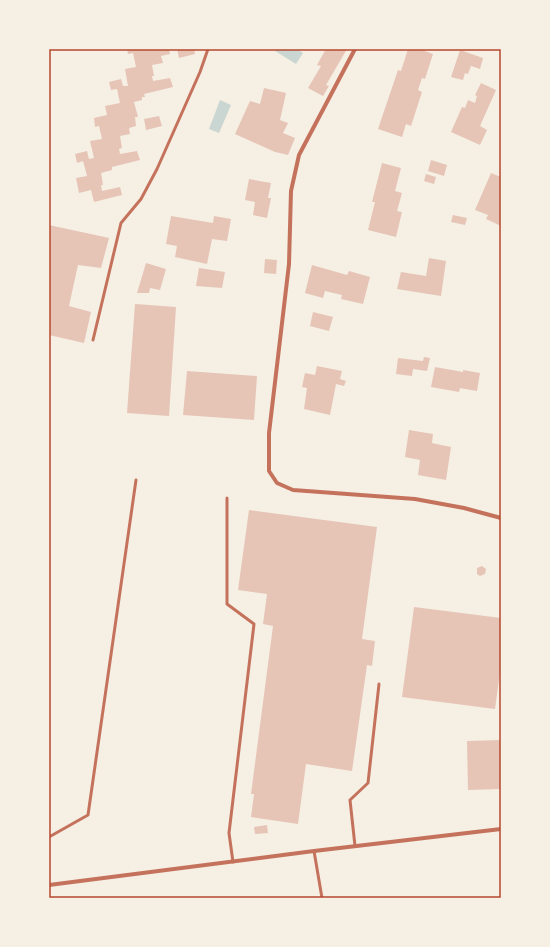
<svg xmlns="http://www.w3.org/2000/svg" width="550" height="947" viewBox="0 0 550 947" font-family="Arial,sans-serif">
	<rect width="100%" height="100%" fill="#f6efe4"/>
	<path fill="#c9d6d2" d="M 272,49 L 297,49 L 303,53 L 296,64 Z
		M 220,100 L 231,105 L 219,133 L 209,129 Z"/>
	<path fill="#e6c5b7" d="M 127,49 L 169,49 L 170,54 L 161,56 L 163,63 L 152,65 L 154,76 L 152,76 L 153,81 L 170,78 L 173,87 L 144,94 L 145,97 L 142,97 L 142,100 L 134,102 L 138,117 L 135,117 L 136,126 L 129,128 L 130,134 L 120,136 L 122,148 L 119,149 L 120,154 L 137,151 L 140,160 L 112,167 L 112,170 L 101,173 L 103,185 L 101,185 L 102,191 L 120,187 L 122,195 L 94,202 L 91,190 L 79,193 L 76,178 L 87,176 L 83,161 L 77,163 L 75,154 L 87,151 L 89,159 L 94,158 L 90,141 L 102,139 L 99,126 L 95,127 L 94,118 L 107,115 L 105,106 L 120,103 L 117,89 L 111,90 L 109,82 L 121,79 L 123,86 L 128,86 L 125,69 L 136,67 L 133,53 L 128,54 Z
		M 177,49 L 194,49 L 195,54 L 179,58 Z
		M 326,49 L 347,49 L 326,85 L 329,86 L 323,96 L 308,88 L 321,66 L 317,65 Z
		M 408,49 L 419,49 L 433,54 L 425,79 L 422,78 L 418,90 L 422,92 L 411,126 L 406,124 L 402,137 L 378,129 L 398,70 L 401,71 Z
		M 460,50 L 483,58 L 480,69 L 471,66 L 468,74 L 465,73 L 463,80 L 451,77 Z
		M 481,83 L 496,90 L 480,126 L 487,130 L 480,145 L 451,132 L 462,107 L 465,108 L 468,100 L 475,103 L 477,96 L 475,95 Z
		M 264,88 L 286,93 L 280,120 L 288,123 L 283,133 L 295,138 L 288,155 L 275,152 L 235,134 L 250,101 L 260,104 Z
		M 159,116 L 162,126 L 146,130 L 144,119 Z
		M 431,160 L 447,165 L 444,176 L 428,171 Z
		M 382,163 L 401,168 L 395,191 L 402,193 L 397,211 L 402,212 L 396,237 L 368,230 L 375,202 L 372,202 Z
		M 491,173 L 501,177 L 501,226 L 486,219 L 488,215 L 475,210 Z
		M 426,174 L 436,177 L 434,184 L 424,181 Z
		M 249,179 L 271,183 L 268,198 L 271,198 L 267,218 L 253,215 L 255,202 L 245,200 Z
		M 453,215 L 467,218 L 465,225 L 451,222 Z
		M 171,216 L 213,223 L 214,216 L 231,219 L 227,241 L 212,239 L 207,264 L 175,257 L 177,246 L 166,244 Z
		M 49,225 L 109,238 L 101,268 L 78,265 L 69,306 L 91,312 L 84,343 L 49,335 Z
		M 429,258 L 446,261 L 441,296 L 397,289 L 401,272 L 426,276 Z
		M 265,259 L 277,260 L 276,274 L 264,273 Z
		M 146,263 L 166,269 L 160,290 L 150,288 L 149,293 L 137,293 Z
		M 312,265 L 347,275 L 349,271 L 370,277 L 363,304 L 341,299 L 342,295 L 325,291 L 323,298 L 305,293 Z
		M 199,268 L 225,272 L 222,288 L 196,286 Z
		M 135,304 L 176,307 L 169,416 L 127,413 Z
		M 313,312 L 333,317 L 329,331 L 310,326 Z
		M 424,357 L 430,358 L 427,371 L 413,369 L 412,376 L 396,374 L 398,358 L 423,361 Z
		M 317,366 L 342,371 L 340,379 L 346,381 L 344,386 L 336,384 L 330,415 L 304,409 L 307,388 L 302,387 L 305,373 L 315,375 Z
		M 435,367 L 463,372 L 463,370 L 480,373 L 477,391 L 460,388 L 459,392 L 431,387 Z
		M 187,371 L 257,376 L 254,420 L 183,415 Z
		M 409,430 L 433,434 L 432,443 L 451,447 L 446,480 L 418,475 L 420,460 L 405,457 Z
		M 249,510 L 377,527 L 362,639 L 375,641 L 372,666 L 367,665 L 352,771 L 306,764 L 298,824 L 251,817 L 254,794 L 251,794 L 273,626 L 263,624 L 267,594 L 238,590 Z
		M 482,566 L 486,569 L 485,574 L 480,576 L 477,574 L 477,568 Z
		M 414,607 L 501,618 L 501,665 L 495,709 L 402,697 Z
		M 501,740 L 501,789 L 468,790 L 467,741 Z
		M 267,825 L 268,833 L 255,834 L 254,827 Z"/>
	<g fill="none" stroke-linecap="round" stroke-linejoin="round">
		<path stroke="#c5725c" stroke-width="3" d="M 93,340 L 121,223 L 141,199 L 157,169 L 200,72 L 208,49
			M 227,498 L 227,604 L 254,624 L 229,833 L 233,862
			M 49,837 L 88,815 L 136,480
			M 355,846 L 350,800 L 368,783 L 379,684
			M 314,851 L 322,898"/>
		<path stroke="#c5725c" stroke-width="4" d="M 355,49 L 299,155 L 291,191 L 289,264 L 269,433 L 269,471 L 277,483 L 293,490 L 415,499 L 464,508 L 501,518
			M 49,885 L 314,851 L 501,829"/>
	</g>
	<rect width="550" height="947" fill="none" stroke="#f6efe4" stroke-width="100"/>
	<rect x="50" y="50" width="450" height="847" fill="none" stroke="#b5482f" stroke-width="1.5"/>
</svg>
